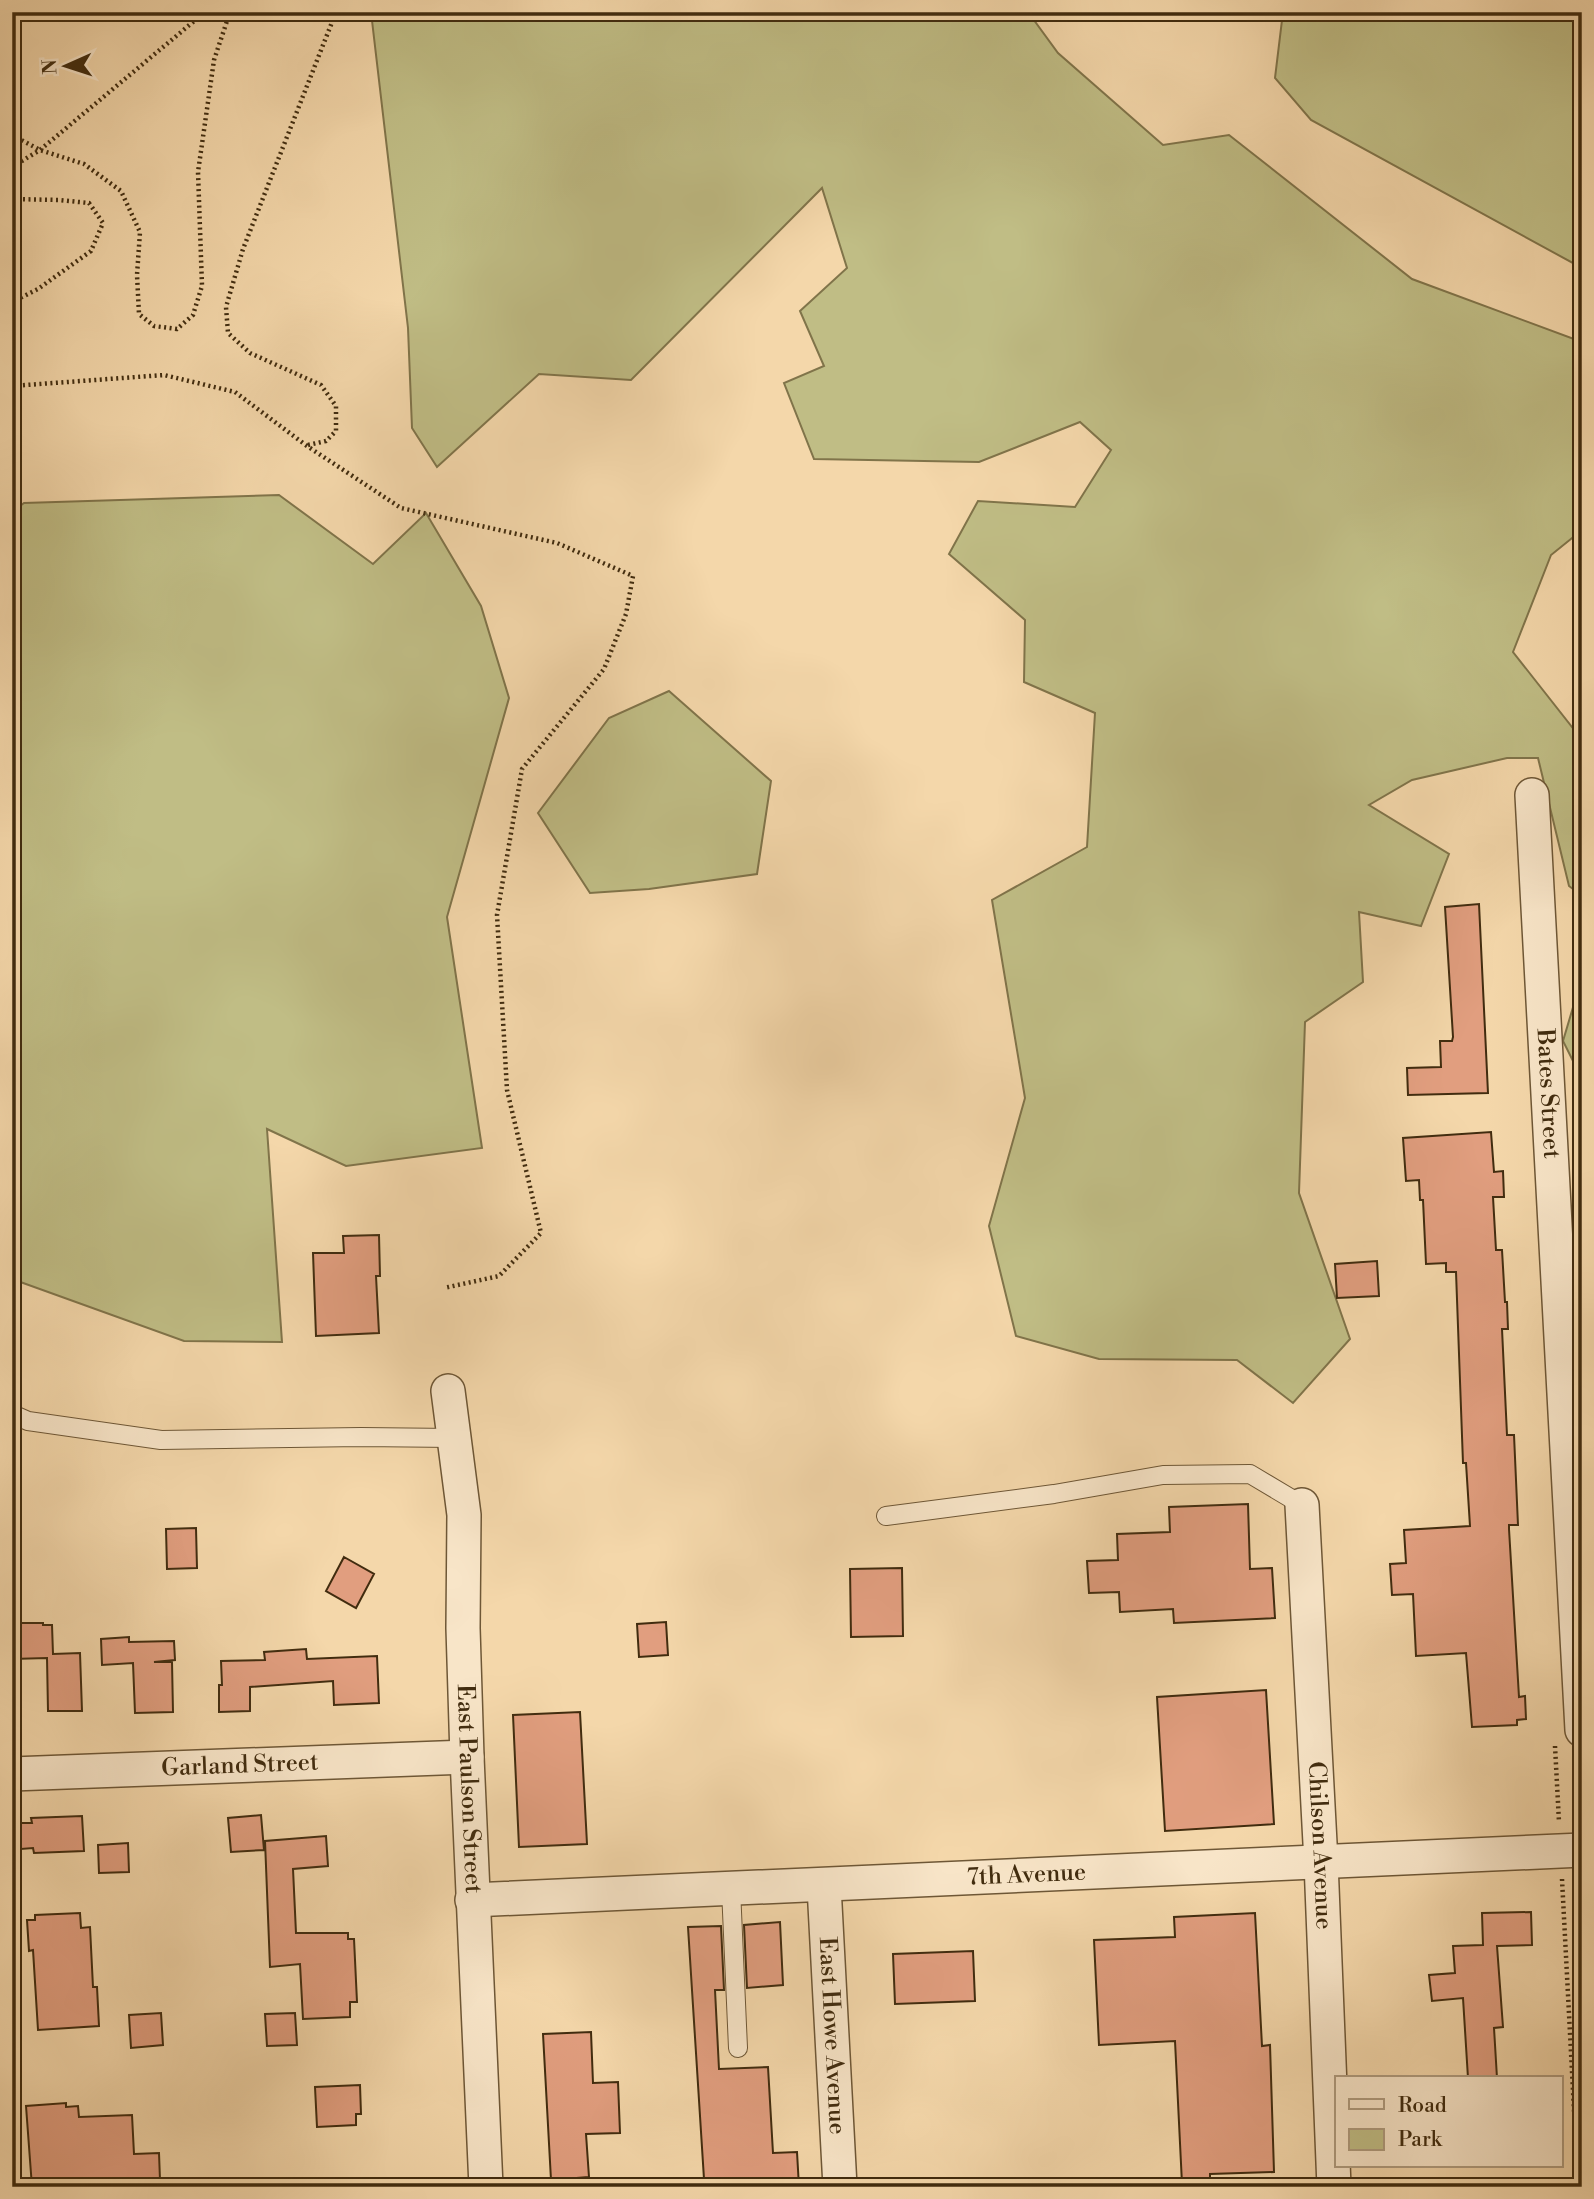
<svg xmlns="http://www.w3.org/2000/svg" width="1594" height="2199" viewBox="0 0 1594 2199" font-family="'Libre Bodoni',serif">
	<rect width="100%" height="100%" fill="#f4d7aa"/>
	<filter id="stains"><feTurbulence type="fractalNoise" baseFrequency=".00286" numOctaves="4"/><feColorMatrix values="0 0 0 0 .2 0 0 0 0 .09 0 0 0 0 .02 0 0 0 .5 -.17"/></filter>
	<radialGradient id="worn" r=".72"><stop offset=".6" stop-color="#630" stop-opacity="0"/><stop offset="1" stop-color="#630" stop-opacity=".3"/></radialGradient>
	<path fill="#c0bd85" stroke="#80744a" stroke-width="2" d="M 371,12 L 1028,12 L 1058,53 L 1163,145 L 1229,135 L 1412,279 L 1582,342 L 1582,530 L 1551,555 L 1513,652 L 1579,736 L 1582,744 L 1582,896 L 1569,886 L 1538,758 L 1507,758 L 1412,780 L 1369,805 L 1449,854 L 1421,926 L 1359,912 L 1363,982 L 1305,1022 L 1299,1193 L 1350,1339 L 1293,1403 L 1237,1360 L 1099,1359 L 1016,1336 L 989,1226 L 1025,1098 L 992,900 L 1087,847 L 1095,713 L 1024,682 L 1025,620 L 949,554 L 978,501 L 1075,507 L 1111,450 L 1080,422 L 979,462 L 814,459 L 784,383 L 824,366 L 800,311 L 847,268 L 822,188 L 631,380 L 539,374 L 437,467 L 412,428 L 408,328 Z
		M 1283,12 L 1582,12 L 1582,268 L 1311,120 L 1275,78 Z
		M 279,495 L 373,564 L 426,513 L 481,606 L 509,698 L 447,917 L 482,1148 L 346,1166 L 267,1129 L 282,1342 L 184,1341 L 12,1279 L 12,512 L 24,503 Z
		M 669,691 L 771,781 L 757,874 L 649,889 L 590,893 L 538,813 L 609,718 Z
		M 1582,977 L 1582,1079 L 1563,1041 Z"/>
	<path fill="#e19e7f" stroke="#412c0f" stroke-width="2" d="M 1479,904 L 1488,1093 L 1408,1095 L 1407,1068 L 1441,1067 L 1440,1041 L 1452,1041 L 1453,1037 L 1445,907 Z
		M 1491,1132 L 1494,1172 L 1503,1171 L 1504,1197 L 1493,1197 L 1496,1250 L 1502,1250 L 1505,1302 L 1507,1302 L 1508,1329 L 1502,1329 L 1507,1435 L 1514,1435 L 1518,1525 L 1509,1525 L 1509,1529 L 1519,1697 L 1525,1696 L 1526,1719 L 1517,1720 L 1517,1725 L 1472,1727 L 1466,1653 L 1416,1656 L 1413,1594 L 1392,1595 L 1390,1564 L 1406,1563 L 1404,1530 L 1470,1526 L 1466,1463 L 1463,1463 L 1456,1272 L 1446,1272 L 1446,1263 L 1426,1264 L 1423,1200 L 1420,1200 L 1419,1180 L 1406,1181 L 1403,1138 Z
		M 379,1235 L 380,1276 L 376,1276 L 379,1333 L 316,1336 L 313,1253 L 344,1253 L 343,1236 Z
		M 1377,1261 L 1379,1296 L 1337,1298 L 1335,1264 Z
		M 1248,1504 L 1250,1569 L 1272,1568 L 1275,1618 L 1174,1623 L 1173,1609 L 1120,1612 L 1119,1592 L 1089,1593 L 1087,1561 L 1118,1560 L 1117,1534 L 1170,1532 L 1169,1507 Z
		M 196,1528 L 197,1568 L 167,1569 L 166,1529 Z
		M 344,1557 L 374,1574 L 356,1608 L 326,1591 Z
		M 902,1568 L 903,1636 L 851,1637 L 850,1569 Z
		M 666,1622 L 668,1655 L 639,1657 L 637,1624 Z
		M 12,1623 L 43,1623 L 43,1625 L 52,1625 L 53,1654 L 80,1653 L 82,1711 L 48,1711 L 47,1658 L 12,1659 Z
		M 129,1637 L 129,1642 L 174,1641 L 175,1660 L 154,1662 L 172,1662 L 173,1712 L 135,1713 L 133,1663 L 102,1665 L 101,1639 Z
		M 306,1649 L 307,1659 L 377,1656 L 379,1703 L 334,1705 L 333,1681 L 250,1687 L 250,1711 L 219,1712 L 219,1685 L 222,1685 L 221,1661 L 265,1660 L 264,1652 Z
		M 1266,1690 L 1274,1824 L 1165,1831 L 1157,1697 Z
		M 580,1712 L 587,1844 L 519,1847 L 513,1715 Z
		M 261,1815 L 264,1850 L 231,1852 L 228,1818 Z
		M 82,1816 L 84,1851 L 34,1853 L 33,1848 L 21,1849 L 20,1823 L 32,1823 L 31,1818 Z
		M 326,1836 L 328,1866 L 293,1869 L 296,1933 L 348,1933 L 348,1939 L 354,1939 L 357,2002 L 350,2002 L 350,2017 L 303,2019 L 300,1964 L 270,1967 L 265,1841 Z
		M 128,1843 L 129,1872 L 99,1873 L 98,1845 Z
		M 1531,1912 L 1532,1945 L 1497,1946 L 1503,2027 L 1494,2028 L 1497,2078 L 1468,2078 L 1463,1998 L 1432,2001 L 1429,1975 L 1455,1973 L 1453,1946 L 1483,1945 L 1482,1913 Z
		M 80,1913 L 81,1928 L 90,1927 L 93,1987 L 97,1987 L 99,2026 L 38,2030 L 33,1950 L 29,1951 L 27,1920 L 35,1920 L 35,1915 Z
		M 1255,1913 L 1262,2046 L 1270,2045 L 1274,2172 L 1210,2174 L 1210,2183 L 1182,2184 L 1175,2041 L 1099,2045 L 1094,1940 L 1175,1937 L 1174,1917 Z
		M 780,1922 L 783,1985 L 747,1988 L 744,1925 Z
		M 721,1926 L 724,1990 L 715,1990 L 719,2069 L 768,2067 L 773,2153 L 797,2152 L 799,2187 L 712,2187 L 712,2179 L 704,2179 L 688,1927 Z
		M 973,1951 L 975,2001 L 895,2004 L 893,1954 Z
		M 161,2013 L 163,2045 L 131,2048 L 129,2015 Z
		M 295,2013 L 297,2045 L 267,2046 L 265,2014 Z
		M 591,2032 L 593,2083 L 618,2082 L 620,2133 L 586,2134 L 589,2177 L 551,2180 L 543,2034 Z
		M 360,2085 L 361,2114 L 356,2114 L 356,2125 L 317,2127 L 315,2087 Z
		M 66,2103 L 66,2107 L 78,2106 L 79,2117 L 132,2115 L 134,2154 L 159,2153 L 160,2180 L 98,2183 L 98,2187 L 32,2187 L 26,2106 Z"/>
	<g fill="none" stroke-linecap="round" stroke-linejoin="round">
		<g stroke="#6e5736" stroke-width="20">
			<path id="lane" d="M 12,1414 L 28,1421 L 161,1440 L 361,1437 L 454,1438
				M 886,1516 L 1054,1494 L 1163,1475 L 1250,1474 L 1302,1505
				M 731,1889 L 738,2048"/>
		</g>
		<g stroke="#6e5736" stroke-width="36">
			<g id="street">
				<path id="s1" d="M 1532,795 L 1582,1730"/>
				<path id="s2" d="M 448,1391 L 464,1515 L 463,1628 L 467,1757 L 486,2187"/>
				<path id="s3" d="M 1302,1505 L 1321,1862 L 1334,2187"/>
				<path id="s4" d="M 12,1774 L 467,1757"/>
				<path id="s5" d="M 824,1886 L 840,2187"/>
				<path id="s6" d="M 472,1900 L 1582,1850"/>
			</g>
		</g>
		<path stroke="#412c0f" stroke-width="4.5" stroke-dasharray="2 3.5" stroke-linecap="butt" d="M 12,135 L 40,150 L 84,164 L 121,191 L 140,232 L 137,275 L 139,314 L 154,326 L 177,329 L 193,315 L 202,286 L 198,172 L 214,60 L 230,12
			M 12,167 L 40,150 L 205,12
			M 12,199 L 59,200 L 89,203 L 103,223 L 91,251 L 38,289 L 12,302
			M 12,386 L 164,375 L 235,392 L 307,446 L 401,508 L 557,543 L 633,576 L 626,614 L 604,669 L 522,769 L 497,915 L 507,1090 L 541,1233 L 499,1276 L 444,1288
			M 308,445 L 326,441 L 336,431 L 336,406 L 321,385 L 250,353 L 228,333 L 226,307 L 243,249 L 336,12
			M 1555,1746 L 1559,1822
			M 1562,1879 L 1578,2187"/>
		<use href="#lane" stroke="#f8e5c8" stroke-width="18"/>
		<use href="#street" stroke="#f8e5c8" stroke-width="33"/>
	</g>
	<g text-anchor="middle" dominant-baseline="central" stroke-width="5" stroke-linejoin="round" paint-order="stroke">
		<g font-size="24" fill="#412c0f" stroke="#f8e5c8">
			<text stroke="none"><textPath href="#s1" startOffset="299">Bates Street</textPath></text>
			<text stroke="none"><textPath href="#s4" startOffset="228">Garland Street</textPath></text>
			<text stroke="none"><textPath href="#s2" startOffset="399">East Paulson Street</textPath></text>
			<text stroke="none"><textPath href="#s3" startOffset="341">Chilson Avenue</textPath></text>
			<text stroke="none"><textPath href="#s6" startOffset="555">7th Avenue</textPath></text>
			<text stroke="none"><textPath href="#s5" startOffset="150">East Howe Avenue</textPath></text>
		</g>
	</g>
	<rect width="1594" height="2199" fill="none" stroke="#f4d7aa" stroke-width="42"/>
	<rect x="14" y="14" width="1566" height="2171" fill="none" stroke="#412c0f" stroke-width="3.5"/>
	<rect x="21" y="21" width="1552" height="2157" fill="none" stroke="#412c0f" stroke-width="2"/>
	<rect x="1335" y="2076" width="228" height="91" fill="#f8e5c8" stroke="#af9b7e" stroke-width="2"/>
	<rect x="1349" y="2099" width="35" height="10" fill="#f8e5c8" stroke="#af9b7e" stroke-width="2"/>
	<text x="1398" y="2112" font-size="21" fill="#412c0f">Road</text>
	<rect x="1349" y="2129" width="35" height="21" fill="#c0bd85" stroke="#af9b7e" stroke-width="2"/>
	<text x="1398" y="2146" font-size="21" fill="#412c0f">Park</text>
	<g transform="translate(66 66) rotate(267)" stroke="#f8e5c8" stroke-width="5" paint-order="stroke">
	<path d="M0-5L12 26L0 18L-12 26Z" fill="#412c0f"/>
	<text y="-10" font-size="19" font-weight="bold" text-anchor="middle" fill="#412c0f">N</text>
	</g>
	<rect width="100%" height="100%" filter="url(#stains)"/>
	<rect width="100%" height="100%" fill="url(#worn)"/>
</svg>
